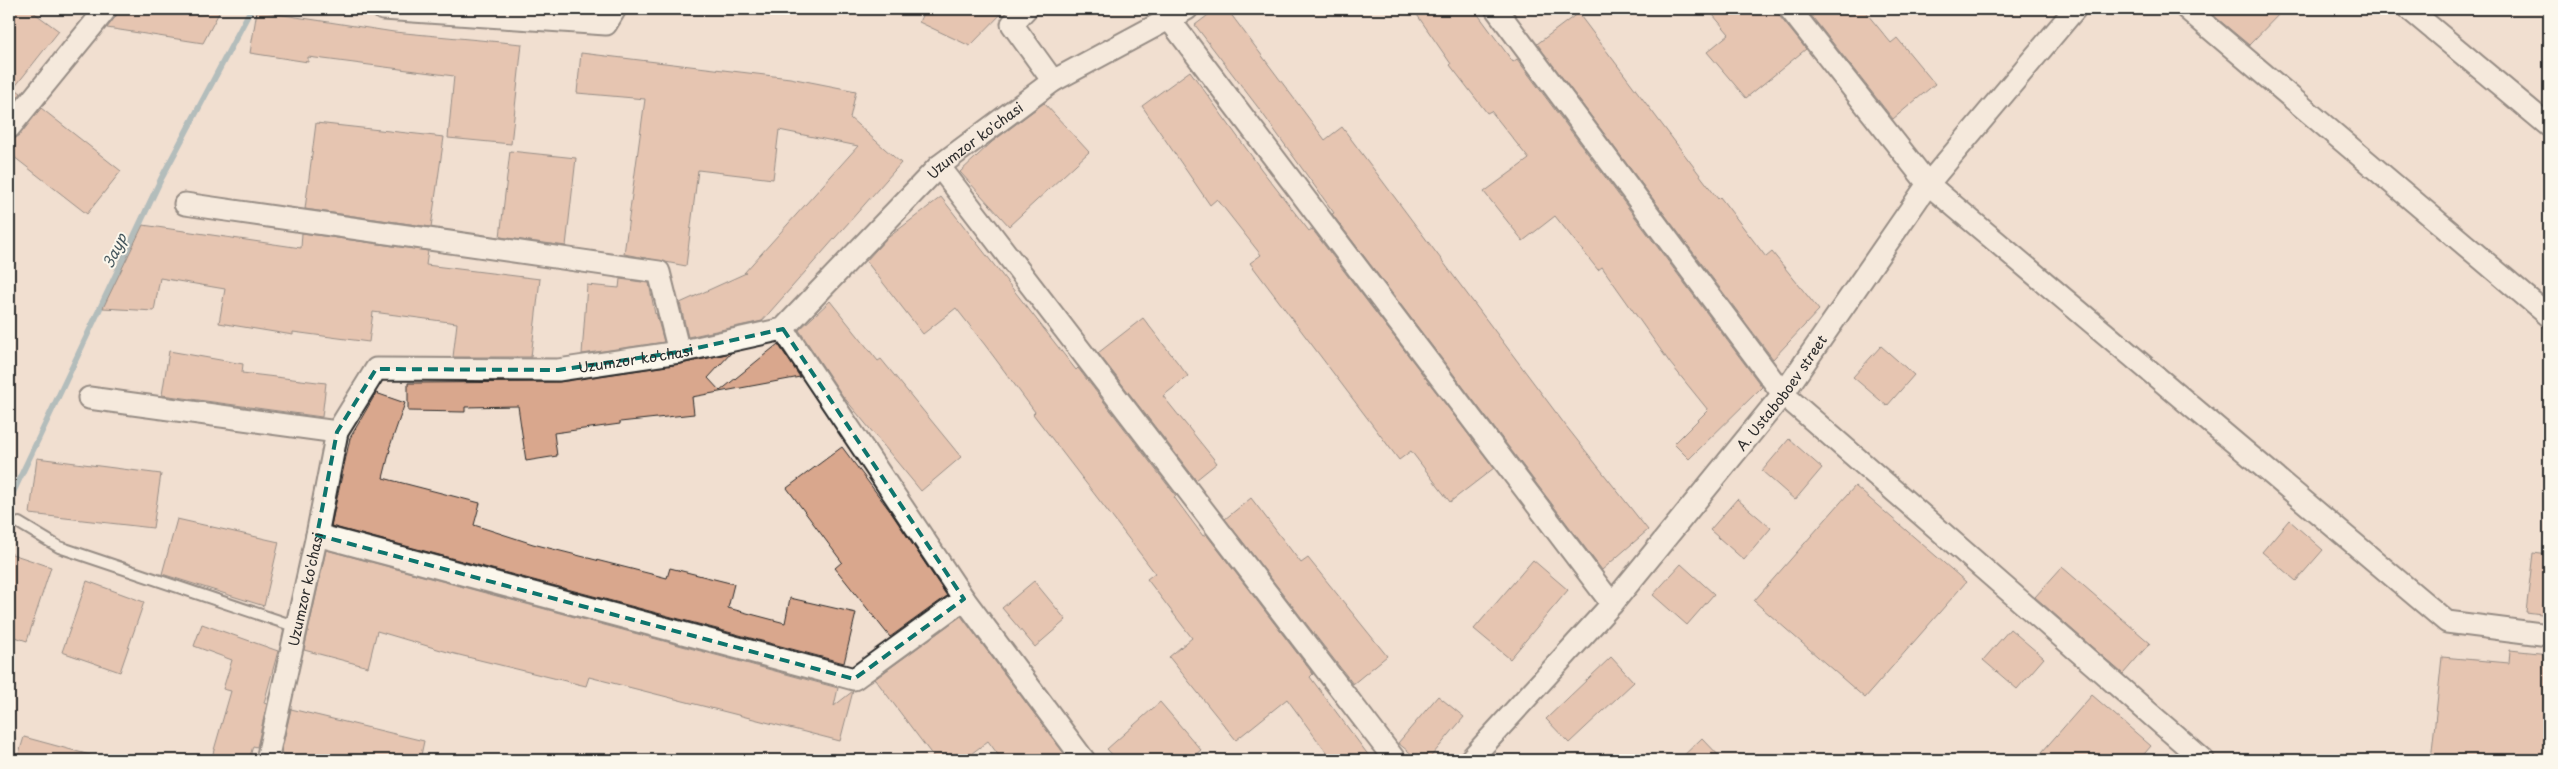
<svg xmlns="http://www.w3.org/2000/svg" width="2558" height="769" viewBox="0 0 2558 769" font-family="'Playpen Sans',sans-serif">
	<rect width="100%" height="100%" fill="#f1dfd0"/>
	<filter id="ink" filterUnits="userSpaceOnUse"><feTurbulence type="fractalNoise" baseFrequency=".02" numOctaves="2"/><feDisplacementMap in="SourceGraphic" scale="10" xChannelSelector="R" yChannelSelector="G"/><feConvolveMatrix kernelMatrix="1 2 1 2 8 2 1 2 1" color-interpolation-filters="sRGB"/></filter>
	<g filter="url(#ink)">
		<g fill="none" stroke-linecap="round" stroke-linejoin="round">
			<path stroke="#6994a3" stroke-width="6" d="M 9,501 L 161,179 L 249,13"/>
		</g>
		<path fill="#d9a78d" stroke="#2b2b2b" d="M 9,9 L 29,9 L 59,31 L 14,88 L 21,93 L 9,109 Z
			M 118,9 L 221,9 L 203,43 L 107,28 L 116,16 Z
			M 925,9 L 1006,9 L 970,46 L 919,22 Z
			M 1216,9 L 1227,9 L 1325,140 L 1342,127 L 1566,426 L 1648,530 L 1602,570 L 1332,214 L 1334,213 L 1260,110 L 1195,25 Z
			M 1413,9 L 1474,9 L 1513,62 L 1517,59 L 1762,387 L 1689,459 L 1674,444 L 1708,410 L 1670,363 L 1602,267 L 1598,270 L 1555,216 L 1523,241 L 1484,192 L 1529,159 L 1491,111 L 1487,113 L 1450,65 L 1451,64 Z
			M 1708,9 L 1778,9 L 1780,17 L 1806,49 L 1746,98 L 1707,52 L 1729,34 Z
			M 1806,9 L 1863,9 L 1891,43 L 1897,38 L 1935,84 L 1893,119 Z
			M 2206,9 L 2284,9 L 2249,45 Z
			M 257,11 L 394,32 L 522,44 L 511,144 L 448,138 L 454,76 L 308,57 L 308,62 L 250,53 Z
			M 1578,13 L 1718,199 L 1720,197 L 1766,257 L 1772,252 L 1819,310 L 1773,359 L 1537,44 Z
			M 581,53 L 790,78 L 856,91 L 850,118 L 901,163 L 762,321 L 688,337 L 680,303 L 746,273 L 744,273 L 858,146 L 779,130 L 773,179 L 698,170 L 686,266 L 624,254 L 645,99 L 577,93 Z
			M 1190,71 L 1261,169 L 1309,231 L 1312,229 L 1494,468 L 1450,502 L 1411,451 L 1399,460 L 1250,263 L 1261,255 L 1217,199 L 1210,205 L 1142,106 Z
			M 1044,103 L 1089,152 L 1009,226 L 960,172 L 992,142 Z
			M 41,108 L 121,171 L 87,214 L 9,153 L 9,140 L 19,136 Z
			M 316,123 L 444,137 L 431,227 L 305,209 Z
			M 510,151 L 576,158 L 566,246 L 500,237 Z
			M 941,197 L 1076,370 L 1078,368 L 1176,496 L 1174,497 L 1203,536 L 1206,534 L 1313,674 L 1310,677 L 1372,760 L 1332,760 L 1287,699 L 1236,740 L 1169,657 L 1192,638 L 1147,579 L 1155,573 L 1033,414 L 1035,412 L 985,345 L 956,308 L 923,334 L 866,261 L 885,240 Z
			M 143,225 L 301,248 L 302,233 L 428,251 L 426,265 L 540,279 L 531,357 L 453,357 L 457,323 L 373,312 L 369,342 L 293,332 L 293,335 L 219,323 L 225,289 L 160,278 L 154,311 L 103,308 Z
			M 620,279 L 649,283 L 655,314 L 656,313 L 664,342 L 582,354 L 587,285 L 619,288 Z
			M 830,301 L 878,361 L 881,359 L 961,457 L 921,491 L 842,395 L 799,330 Z
			M 1143,318 L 1188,376 L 1163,396 L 1217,463 L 1196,480 L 1098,353 Z
			M 778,344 L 800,377 L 692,397 L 694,414 L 620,422 L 620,424 L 554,433 L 557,456 L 526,461 L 518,406 L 465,407 L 465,412 L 408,411 L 408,383 L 560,382 L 681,364 L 731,353 L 708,378 L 720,391 Z
			M 1881,346 L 1914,375 L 1887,406 L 1853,377 Z
			M 169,351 L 243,364 L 242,373 L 326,383 L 322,417 L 162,395 Z
			M 376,393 L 405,403 L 389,449 L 390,450 L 383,478 L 480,503 L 474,525 L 533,544 L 667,578 L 670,568 L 734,584 L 728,608 L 785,623 L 790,598 L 856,613 L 844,663 L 331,526 L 350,438 Z
			M 1789,439 L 1822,468 L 1795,500 L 1762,471 Z
			M 842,447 L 890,511 L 947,596 L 890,637 L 835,568 L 842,562 L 787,488 Z
			M 37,458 L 161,474 L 153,528 L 30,514 Z
			M 1855,486 L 1966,582 L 1865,698 L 1754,601 Z
			M 1251,498 L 1301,563 L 1308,558 L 1387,656 L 1353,684 L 1225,519 Z
			M 1737,499 L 1771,528 L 1744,560 L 1710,530 Z
			M 177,519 L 279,542 L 264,606 L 162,574 Z
			M 2289,520 L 2323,550 L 2296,581 L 2262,552 Z
			M 326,550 L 838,688 L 834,706 L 853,691 L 840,741 L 589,677 L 586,686 L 451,653 L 377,631 L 368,667 L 304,650 Z
			M 9,553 L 51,567 L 27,641 L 9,635 Z
			M 2533,553 L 2549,555 L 2549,615 L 2526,612 Z
			M 1533,560 L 1568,590 L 1510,659 L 1474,629 Z
			M 1681,564 L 1714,594 L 1687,625 L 1653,595 Z
			M 2062,567 L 2150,643 L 2123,674 L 2035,597 Z
			M 87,581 L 144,602 L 120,672 L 62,652 Z
			M 1034,581 L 1066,620 L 1035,647 L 1002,608 Z
			M 961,616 L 1069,760 L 1002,760 L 988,741 L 963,760 L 936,760 L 914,731 L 875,679 Z
			M 202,624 L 278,651 L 264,703 L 267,704 L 257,747 L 253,746 L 249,760 L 223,760 L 212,757 L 231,691 L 223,689 L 232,660 L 194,646 Z
			M 2010,629 L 2044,658 L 2017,689 L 1983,660 Z
			M 2510,650 L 2549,654 L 2549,760 L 2431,760 L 2442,657 L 2509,663 Z
			M 1611,657 L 1634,682 L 1569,743 L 1546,719 Z
			M 2092,695 L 2151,746 L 2139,760 L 2035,760 Z
			M 1438,696 L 1464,717 L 1428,760 L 1419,760 L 1398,743 Z
			M 1160,702 L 1201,750 L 1189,760 L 1117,760 L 1107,749 Z
			M 291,709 L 424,741 L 420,760 L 313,760 L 281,753 Z
			M 24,737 L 90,755 L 89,760 L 17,760 Z
			M 1702,738 L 1723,760 L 1679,760 Z"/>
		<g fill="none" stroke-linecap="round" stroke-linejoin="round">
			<g stroke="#2b2b2b" stroke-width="14">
				<path id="lane" d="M 19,523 L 59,547 L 297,627"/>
			</g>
			<g stroke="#2b2b2b" stroke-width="25">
				<g id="street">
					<path d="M 383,9 L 606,24 L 615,9"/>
					<path d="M 1026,9 L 1012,24 L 1053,81"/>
					<path d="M 1496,9 L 1783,394 L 2203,760"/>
					<path d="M 1790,9 L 1928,184 L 2447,622 L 2549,635"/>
					<path d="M 2187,9 L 2549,316"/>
					<path d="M 2409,9 L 2549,126"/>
					<path d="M 1169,19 L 1612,604"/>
					<path d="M 9,128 L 106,9"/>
					<path d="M 939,166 L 1395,760"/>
					<path d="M 185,204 L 659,272 L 679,352"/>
					<path d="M 783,329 L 964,599 L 1084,760"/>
					<path d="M 89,398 L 337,432"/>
					<path d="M 317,535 L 854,679 L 964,599"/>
					<path id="s1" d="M 267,760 L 317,535 L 337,432 L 376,369 L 558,370 L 679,352 L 783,329 L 939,166 L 1053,81 L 1187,9"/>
					<path id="s2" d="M 1470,760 L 1612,604 L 1783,394 L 1928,184 L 2075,9"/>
				</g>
			</g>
			<use href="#lane" stroke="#fbf7ec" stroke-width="10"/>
			<use href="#street" stroke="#fbf7ec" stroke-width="21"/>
		</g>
	</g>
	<path d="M0 0H2558V769H0ZM 783,329 L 964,599 L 854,679 L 317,535 L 337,432 L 376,369 L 558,370 L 679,352 Z" fill="#f1dfd0" fill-opacity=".55" fill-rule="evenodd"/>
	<path fill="none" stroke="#0f766e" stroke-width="4" stroke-dasharray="10 6" stroke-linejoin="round" d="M 783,329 L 964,599 L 854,679 L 317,535 L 337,432 L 376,369 L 558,370 L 679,352 Z"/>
	<g text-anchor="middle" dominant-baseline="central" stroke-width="4" stroke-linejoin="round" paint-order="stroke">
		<g font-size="14" fill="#2b2b2b" stroke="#fbf7ec">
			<text stroke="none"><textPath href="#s1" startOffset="1090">Uzumzor ko'chasi</textPath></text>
			<text stroke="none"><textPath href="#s1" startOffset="670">Uzumzor ko'chasi</textPath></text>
			<text stroke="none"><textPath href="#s2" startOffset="482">A. Ustaboboev street</textPath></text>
			<text stroke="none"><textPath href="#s1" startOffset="175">Uzumzor ko'chasi</textPath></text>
		</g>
		<g font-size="15" font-style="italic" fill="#45575d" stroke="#fbf7ec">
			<text transform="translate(114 250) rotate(-65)">Заур</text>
		</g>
	</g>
	<rect width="2558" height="769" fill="none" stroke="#fbf7ec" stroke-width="30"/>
	<rect x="15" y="15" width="2528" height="739" fill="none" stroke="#2b2b2b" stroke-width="2" filter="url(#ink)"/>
</svg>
